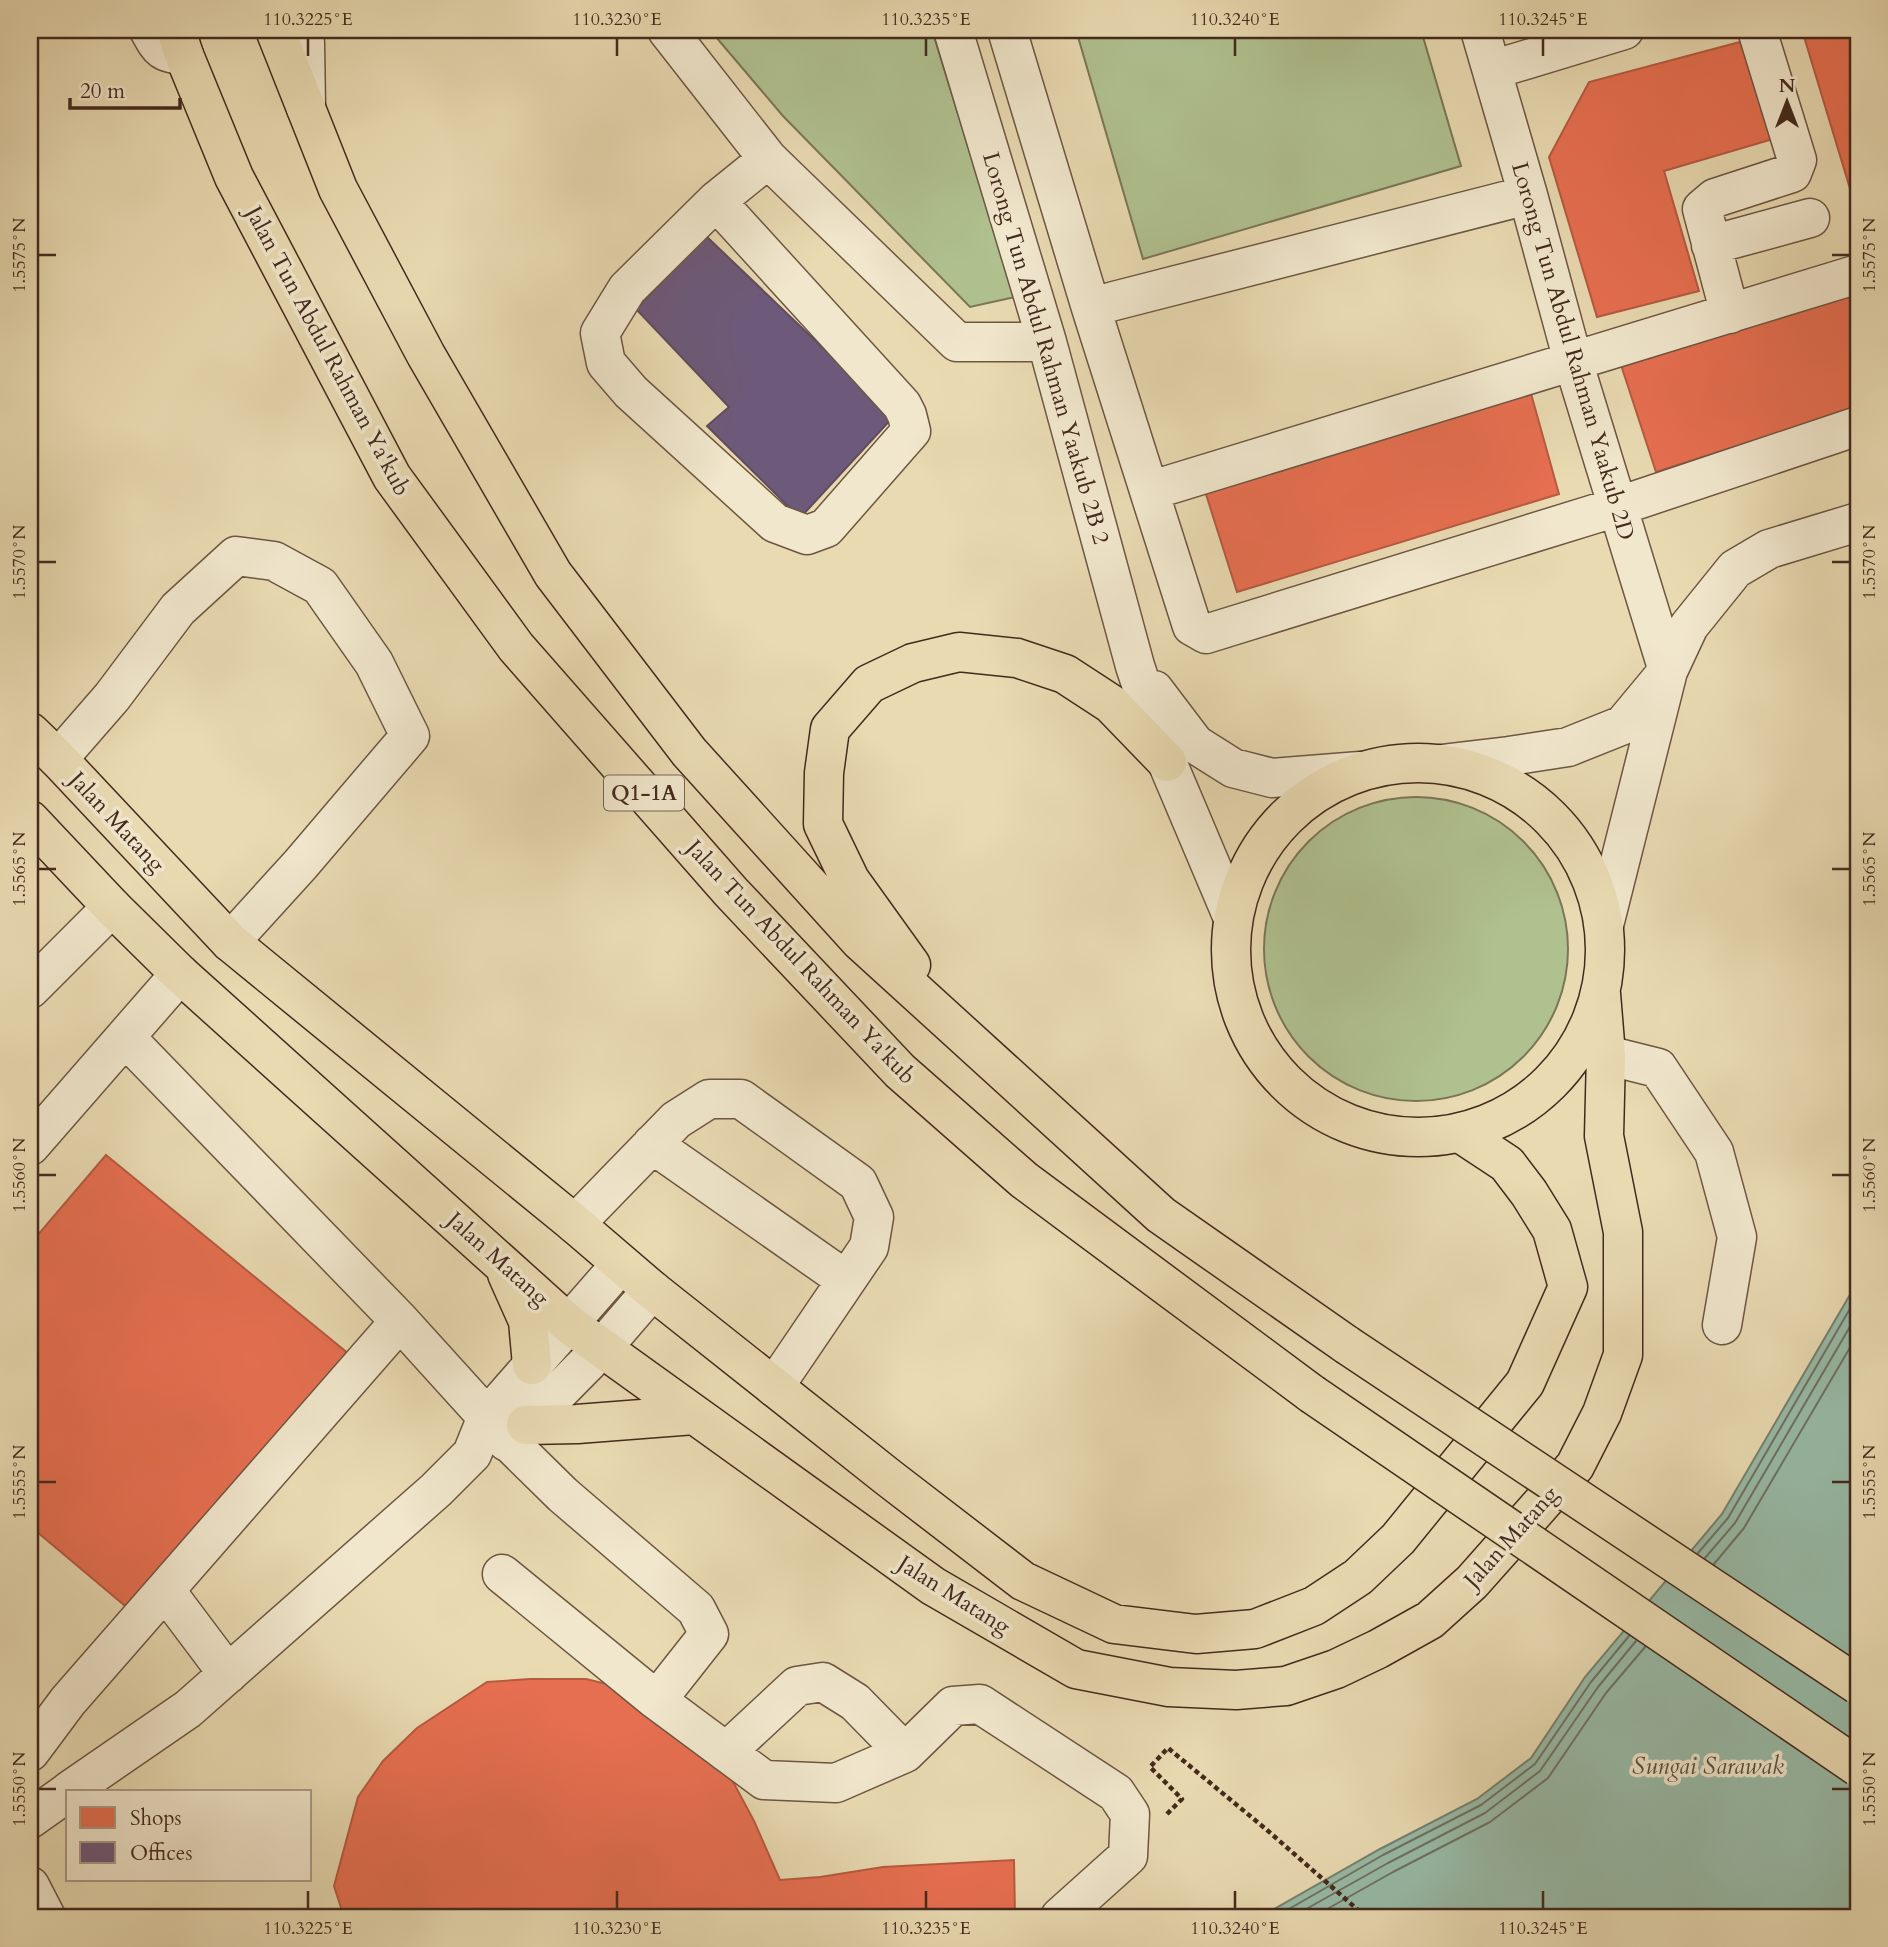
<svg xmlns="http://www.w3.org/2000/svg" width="1888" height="1947" viewBox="0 0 1888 1947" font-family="Cardo,serif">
	<rect width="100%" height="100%" fill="#e9dab2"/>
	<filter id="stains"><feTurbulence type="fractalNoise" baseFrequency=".00286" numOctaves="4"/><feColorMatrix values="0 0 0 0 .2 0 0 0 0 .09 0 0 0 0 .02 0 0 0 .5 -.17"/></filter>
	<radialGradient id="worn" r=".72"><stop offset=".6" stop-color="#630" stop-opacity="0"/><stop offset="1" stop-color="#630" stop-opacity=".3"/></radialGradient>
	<path fill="#b0c190" stroke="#7a7656" stroke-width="2" d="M 710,30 L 932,30 L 1015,297 L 970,307 L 783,116 Z
		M 1076,30 L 1421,30 L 1461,166 L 1143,259 Z
		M1264 949a152 152 0 1 1 304 0a152 152 0 1 1-304 0Z"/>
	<path fill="#98bba8" stroke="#768170" stroke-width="2" d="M 1858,1281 L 1858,1917 L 1260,1917 L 1380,1849 L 1477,1799 L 1531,1758 L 1585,1677 L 1722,1514 Z"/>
	<path fill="#e76f51" stroke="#b65a41" stroke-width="2" d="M 1802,30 L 1858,30 L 1858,215 Z
		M 1751,39 L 1780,137 L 1664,171 L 1699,291 L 1597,317 L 1549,157 L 1589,82 Z
		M 1858,293 L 1858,407 L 1656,472 L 1621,365 Z
		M 1530,390 L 1559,494 L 1237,592 L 1204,488 Z
		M 106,1155 L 350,1355 L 136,1615 L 30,1526 L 30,1244 Z
		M 530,1679 L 586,1679 L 639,1692 L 722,1761 L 754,1821 L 780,1880 L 820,1877 L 883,1867 L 1014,1860 L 1015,1917 L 344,1917 L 334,1886 L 358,1797 L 383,1761 L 417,1728 L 487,1682 Z"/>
	<path fill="#6d597a" stroke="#614b5e" stroke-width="2" d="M 705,235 L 894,416 L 800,518 L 707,426 L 729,407 L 636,309 Z"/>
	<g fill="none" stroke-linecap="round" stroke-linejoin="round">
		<path stroke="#6e7262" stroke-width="2" d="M 1698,1553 L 1728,1518 L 1858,1295
			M 1705,1558 L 1735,1523 L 1858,1313
			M 1714,1564 L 1744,1528 L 1858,1334
			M 1275,1917 L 1383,1855 L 1481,1805 L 1535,1764 L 1591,1682 L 1629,1636
			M 1292,1917 L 1388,1863 L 1485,1813 L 1540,1771 L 1598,1687 L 1636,1641
			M 1313,1917 L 1393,1872 L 1490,1822 L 1548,1778 L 1606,1693 L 1645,1647"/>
		<g stroke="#6d5642" stroke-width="41">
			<path id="minor" d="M 149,30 C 160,50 161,53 184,55
				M 303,30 L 305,43 L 306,108
				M 667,30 L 768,159 L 957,342 L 1047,342
				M 953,30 L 1047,342 L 1135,666 L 1167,762 L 1233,918
				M 1007,30 L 1091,308 L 1192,626 L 1206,634 L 1604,511 L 1858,426
				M 1480,30 L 1528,195 L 1573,361 L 1668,671
				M 1492,70 L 1624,30
				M 716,201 L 902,405 L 907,415 L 911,431 L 826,528 L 807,535 L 775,523 L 631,392 L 606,363 L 600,333 L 627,289 L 716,201 L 768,159
				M 1711,245 L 1810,218
				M 1091,308 L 1114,301 L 1528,195
				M 1730,314 L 1702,209 L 1715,198 L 1792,173 L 1797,160 L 1757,30
				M 1149,491 L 1858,274
				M 1154,690 L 1195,744 L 1233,768 L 1272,778 L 1360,771
				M 58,759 L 112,697 L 178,609 L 236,556 L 274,561 L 320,586 L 374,663 L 410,736 L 300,865 L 230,942
				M 1441,764 L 1509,756 L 1568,747 L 1623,725 L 1662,678
				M 1604,925 L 1668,671 L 1689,626 L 1735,569 L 1769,549 L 1858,522
				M 30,989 L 112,907
				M 125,1037 L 400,1321 L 487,1417
				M 1606,1055 L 1658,1068 L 1714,1152 L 1737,1237 L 1722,1325
				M 652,1144 L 846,1280
				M 30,1146 L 180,974
				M 575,1224 L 676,1120 L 709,1099 L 741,1099 L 858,1183 L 874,1217 L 869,1247 L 774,1387
				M 507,1442 L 526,1425 L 602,1348 L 652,1290
				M 502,1574 L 655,1699 L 668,1686 L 709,1634 L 696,1609 L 563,1495 L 509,1442
				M 165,1590 L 228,1674
				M 655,1699 L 764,1780 L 836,1783 L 905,1753 L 953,1706 L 980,1704 L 1116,1793 L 1130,1814 L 1128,1856 L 1060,1917
				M 30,1752 L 68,1701 L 400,1321
				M 726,1752 L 797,1686 L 823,1682 L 855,1702 L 905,1753
				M 69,1791 L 188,1709 L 436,1490 L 472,1454 L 487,1417 L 621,1264
				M 30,1819 L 68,1792
				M 30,1886 L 46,1917"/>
		</g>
		<g stroke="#442a1d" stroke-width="41">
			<path id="major" d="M 176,30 L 184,55 L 234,177 L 392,477 L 516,647 L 731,892 L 900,1071 L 1024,1180 L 1312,1394
				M 275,30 L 338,189 L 426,355 L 553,574 L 689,752 L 860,941 L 1161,1215 L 1347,1345
				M 30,732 L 58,759 L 230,942 L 575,1224 L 652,1290 L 889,1478 L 1023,1581 L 1114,1624 L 1196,1634 L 1255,1629 L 1314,1606 L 1358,1577 L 1398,1539 L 1525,1383 L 1568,1287 L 1552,1230 L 1529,1193 L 1507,1164 L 1460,1133
				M1231 950a187 187 0 1 1 374 0a187 187 0 1 1-374 0Z
				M 30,820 L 112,907 L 180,974 L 570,1325 L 933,1586 L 1076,1669 L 1169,1687 L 1236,1690 L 1286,1686 L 1336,1669 L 1378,1649 L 1430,1620 L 1472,1582 L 1575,1466 L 1602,1413 L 1623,1355 L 1623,1232 L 1604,1136 L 1606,1055 L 1601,994
				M 911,965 L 850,880 L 823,824 L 824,773 L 830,729 L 869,684 L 913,663 L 959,652 L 1017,658 L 1065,674 L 1111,704 L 1167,762
				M 507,1274 L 528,1321 L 532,1365
				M 526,1425 L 577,1424 L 694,1415"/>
		</g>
		<path stroke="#442a1d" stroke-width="4.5" stroke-dasharray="5 3.5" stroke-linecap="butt" d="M 1167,1814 L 1182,1799 L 1150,1767 L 1168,1748 L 1267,1830 L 1366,1917"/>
		<use href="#minor" stroke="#f1e7cd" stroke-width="38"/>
		<use href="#major" stroke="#e9dab2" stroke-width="38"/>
		<g stroke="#442a1d" stroke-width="41" stroke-linecap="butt">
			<path id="major-bridge" d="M 1347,1345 L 1858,1685
				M 1312,1394 L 1858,1767"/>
		</g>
		<use href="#major-bridge" stroke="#e9dab2" stroke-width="38"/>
	</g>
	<path fill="none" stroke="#442a1d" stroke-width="2.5" d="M 308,38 L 308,56M 617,38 L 617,56M 926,38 L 926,56M 1235,38 L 1235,56M 1543,38 L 1543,56M 38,255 L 56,255M 1832,255 L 1850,255M 38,562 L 56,562M 1832,562 L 1850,562M 38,869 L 56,869M 1832,869 L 1850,869M 38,1175 L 56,1175M 1832,1175 L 1850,1175M 38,1482 L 56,1482M 1832,1482 L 1850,1482M 38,1789 L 56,1789M 1832,1789 L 1850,1789M 308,1891 L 308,1909M 617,1891 L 617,1909M 926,1891 L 926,1909M 1235,1891 L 1235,1909M 1543,1891 L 1543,1909"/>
	<g text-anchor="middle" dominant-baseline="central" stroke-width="7" stroke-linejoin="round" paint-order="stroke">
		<rect fill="#f1e7cd" stroke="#786352" stroke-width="2" x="604" y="775.5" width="80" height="35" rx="5"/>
		<g font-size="21" font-weight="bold" fill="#442a1d">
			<text x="644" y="793">Q1-1A</text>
		</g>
		<g font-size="23" fill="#442a1d" stroke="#f1e7cd">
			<text transform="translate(1046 348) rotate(74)">Lorong Tun Abdul Rahman Yaakub 2B 2</text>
			<text transform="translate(328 351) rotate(62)">Jalan Tun Abdul Rahman Ya'kub</text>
			<text transform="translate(1573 351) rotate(74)">Lorong Tun Abdul Rahman Yaakub 2D</text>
			<text transform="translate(117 822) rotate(47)">Jalan Matang</text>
			<text transform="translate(801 962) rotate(47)">Jalan Tun Abdul Rahman Ya'kub</text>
			<text transform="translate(498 1259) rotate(42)">Jalan Matang</text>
			<text transform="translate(1511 1537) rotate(-48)">Jalan Matang</text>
			<text transform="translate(954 1595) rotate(32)">Jalan Matang</text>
		</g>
		<g font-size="24" font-style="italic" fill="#594e40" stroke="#f1e7cd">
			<text x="1708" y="1766">Sungai Sarawak</text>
		</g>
	</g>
	<rect width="1888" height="1947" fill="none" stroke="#e9dab2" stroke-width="77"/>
	<rect x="66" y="1790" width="245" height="91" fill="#f1e7cd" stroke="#ac9b87" stroke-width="2"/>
	<rect x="80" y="1807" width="35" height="21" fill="#e76f51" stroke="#ac9b87" stroke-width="2"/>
	<text x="130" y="1825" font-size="21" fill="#442a1d">Shops</text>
	<rect x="80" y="1842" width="35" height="21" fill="#6d597a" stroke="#ac9b87" stroke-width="2"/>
	<text x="130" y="1860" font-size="21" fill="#442a1d">Offices</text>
	<g transform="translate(1787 102)" stroke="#f1e7cd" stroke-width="5" paint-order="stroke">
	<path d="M0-5L12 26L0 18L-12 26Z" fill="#442a1d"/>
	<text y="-10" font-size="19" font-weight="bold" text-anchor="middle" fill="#442a1d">N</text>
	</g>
	<path d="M70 98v10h110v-10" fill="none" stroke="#442a1d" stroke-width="3.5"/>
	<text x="80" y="98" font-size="21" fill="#442a1d" stroke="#f1e7cd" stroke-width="5" paint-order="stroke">20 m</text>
	<rect x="38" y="38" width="1812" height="1871" fill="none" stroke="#442a1d" stroke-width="2.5"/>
	<g font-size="18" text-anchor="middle" fill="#442a1d">
		<text x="308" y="25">110.3225°E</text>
		<text x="617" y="25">110.3230°E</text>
		<text x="926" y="25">110.3235°E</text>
		<text x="1235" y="25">110.3240°E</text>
		<text x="1543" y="25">110.3245°E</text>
		<text transform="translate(19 255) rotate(-90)" y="6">1.5575°N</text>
		<text transform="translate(1869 255) rotate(-90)" y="6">1.5575°N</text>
		<text transform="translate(19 562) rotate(-90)" y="6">1.5570°N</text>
		<text transform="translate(1869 562) rotate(-90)" y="6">1.5570°N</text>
		<text transform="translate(19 869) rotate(-90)" y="6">1.5565°N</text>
		<text transform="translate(1869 869) rotate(-90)" y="6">1.5565°N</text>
		<text transform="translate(19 1175) rotate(-90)" y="6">1.5560°N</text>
		<text transform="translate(1869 1175) rotate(-90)" y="6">1.5560°N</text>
		<text transform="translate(19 1482) rotate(-90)" y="6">1.5555°N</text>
		<text transform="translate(1869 1482) rotate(-90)" y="6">1.5555°N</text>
		<text transform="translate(19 1789) rotate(-90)" y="6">1.5550°N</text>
		<text transform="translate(1869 1789) rotate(-90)" y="6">1.5550°N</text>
		<text x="308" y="1934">110.3225°E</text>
		<text x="617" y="1934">110.3230°E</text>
		<text x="926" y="1934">110.3235°E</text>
		<text x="1235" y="1934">110.3240°E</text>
		<text x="1543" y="1934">110.3245°E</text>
	</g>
	<rect width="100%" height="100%" filter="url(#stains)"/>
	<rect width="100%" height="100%" fill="url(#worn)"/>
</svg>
